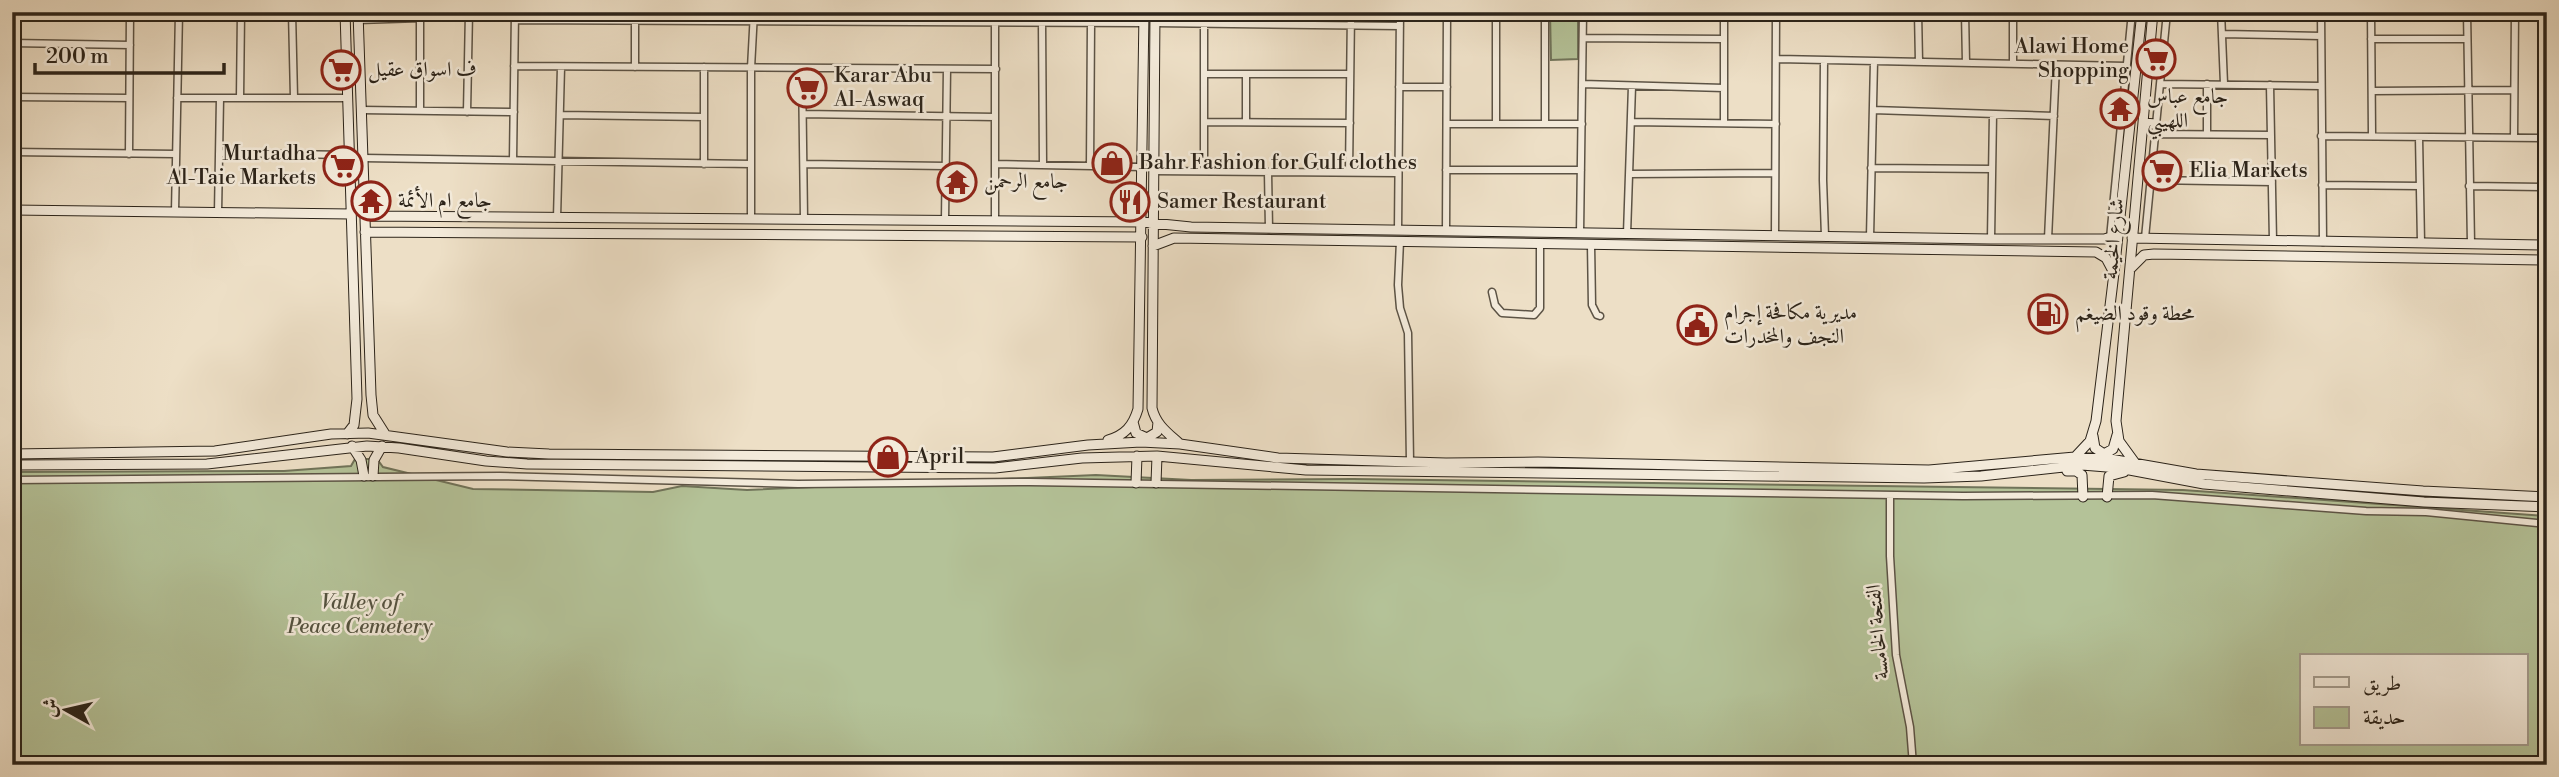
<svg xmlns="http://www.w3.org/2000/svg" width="2559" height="777" viewBox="0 0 2559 777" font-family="'Libre Bodoni',Amiri,serif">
	<rect width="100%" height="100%" fill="#eddfc6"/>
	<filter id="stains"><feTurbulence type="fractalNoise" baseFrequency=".00286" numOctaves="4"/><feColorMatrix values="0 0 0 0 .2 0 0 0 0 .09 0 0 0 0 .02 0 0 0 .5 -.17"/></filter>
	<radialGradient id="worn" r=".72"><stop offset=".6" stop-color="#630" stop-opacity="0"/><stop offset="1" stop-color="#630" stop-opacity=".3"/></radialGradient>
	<path fill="#b4c298" stroke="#707359" stroke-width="2" fill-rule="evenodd" d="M 1550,12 L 1578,12 L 1578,59 L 1551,60 Z
		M 355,459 L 377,459 L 383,467 L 473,489 L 653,492 L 682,486 L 747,490 L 1096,475 L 1191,480 L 1353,479 L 2183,490 L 2547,516 L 2547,765 L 12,765 L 12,472 L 284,471 L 351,466 ZM 2302,656 L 2526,656 L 2526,744 L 2302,744 Z"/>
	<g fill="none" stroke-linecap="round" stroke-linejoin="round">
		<g stroke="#5c5345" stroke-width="9">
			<path id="street" d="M 292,12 L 294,98
				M 1496,12 L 1496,124
				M 1724,12 L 1724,123
				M 1844,12 L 1918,14
				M 1918,12 L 1919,62
				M 1965,12 L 1966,63
				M 2221,12 L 2224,84
				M 2321,12 L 2323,242
				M 2371,12 L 2372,135
				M 2467,12 L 2471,244
				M 635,19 L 635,67
				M 358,20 L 420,18
				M 515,20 L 1144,23
				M 1042,22 L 1043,165
				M 1155,23 L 1400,26
				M 2222,34 L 2321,36
				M 1583,38 L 1724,39
				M 2371,39 L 2467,39
				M 12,43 L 130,45
				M 1776,59 L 2126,66
				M 1824,60 L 1823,180 L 1825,236
				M 2013,64 L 2013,12
				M 514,66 L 996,69
				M 802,69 L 804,219
				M 1204,74 L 1350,74
				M 1246,74 L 1246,122
				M 1582,84 L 1724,88
				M 2160,84 L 2321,86
				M 2270,85 L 2273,241
				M 1399,87 L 1447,87
				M 2372,91 L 2514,90
				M 12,97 L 129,98
				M 177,98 L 348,98
				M 240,98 L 241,12
				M 361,110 L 514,112
				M 1873,110 L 2054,116
				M 420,111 L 420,12
				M 467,112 L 469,12
				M 803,114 L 995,117
				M 560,115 L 704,117
				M 1204,122 L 1350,123
				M 1631,122 L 1776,124
				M 1447,124 L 1582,124
				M 1545,124 L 1545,12
				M 2155,134 L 2271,135
				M 2207,134 L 2207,84
				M 2321,136 L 2547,138
				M 2419,137 L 2421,243
				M 2514,137 L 2515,12
				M 12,152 L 176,154
				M 219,153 L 349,155
				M 129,154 L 130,12
				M 363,158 L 751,164
				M 513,160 L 515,12
				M 704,164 L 704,67
				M 804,164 L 946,166
				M 995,164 L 1143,167
				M 1090,166 L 1091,23
				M 1871,168 L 1992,169
				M 1446,170 L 1581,170
				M 1153,171 L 1398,173
				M 1204,171 L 1204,12
				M 1268,172 L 1269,229
				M 1349,172 L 1351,12
				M 1629,174 L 1775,173
				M 2151,180 L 2272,182
				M 2322,185 L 2420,186
				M 2469,186 L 2547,187
				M 175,212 L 179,12
				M 218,213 L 220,98
				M 557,218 L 561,67
				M 751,219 L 751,68 L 754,12
				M 945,220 L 947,69
				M 995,221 L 995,22
				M 1398,230 L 1400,12
				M 1446,231 L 1447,12
				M 1580,233 L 1583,12
				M 1627,234 L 1632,86
				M 1775,236 L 1776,12
				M 1870,237 L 1874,61
				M 2110,238 L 2132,12
				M 2145,238 L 2167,12
				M 1991,239 L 1993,114
				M 2048,239 L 2056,65
				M 1400,241 L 1398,285 L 1400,308 L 1408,333 L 1410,462
				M 1591,244 L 1592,305 L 1597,315 L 1600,316
				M 1492,292 L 1495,305 L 1502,313 L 1534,315 L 1540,308 L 1540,243
				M 12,480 L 500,476 L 798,484 L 1030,482 L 1963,496 L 2152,495 L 2366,511 L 2426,512 L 2547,524
				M 1890,495 L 1890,556 L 1896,655 L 1910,727 L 1913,765"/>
		</g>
		<g stroke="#2c241a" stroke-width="11">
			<path id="secondary" d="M 345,12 L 357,399 L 354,425 L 347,434
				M 358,12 L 371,395 L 373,415 L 385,434
				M 1155,12 L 1152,408 C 1156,425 1168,433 1180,444
				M 2143,123 L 2156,124
				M 12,210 L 351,214
				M 365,216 L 1142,222 L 1191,227 L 1991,239 L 2104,239 L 2111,237 L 2119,231
				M 365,232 L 1142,237
				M 2132,238 L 2547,245
				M 1153,246 L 1174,238 L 2096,252 L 2106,258 L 2114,273
				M 2130,269 L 2144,255 L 2154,254 L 2547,260
				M 1133,422 L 1136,433 L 1147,438 L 1157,432 L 1158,422
				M 2093,436 L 2095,448 L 2104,454 L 2113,449 L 2117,435
				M 1108,440 C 1125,435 1133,426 1138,409 L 1144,12
				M 352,446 L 361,460 L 364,476
				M 12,454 L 215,451 L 331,434 L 368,433 L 507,452 L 549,454 L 993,457 L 1088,445 L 1141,442 L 1180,444 L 1278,458 L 1446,463 L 1538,462 L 1929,470 L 2075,457 L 2110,459 L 2196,474 L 2423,491 L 2547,497
				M 2075,457 L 2090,441 L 2096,421 L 2114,273 L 2142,12
				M 2135,463 L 2119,441 L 2116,421 L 2153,12
				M 12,465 L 207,464 L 367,446 L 399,448 L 486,461 L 527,464 L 995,468 L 1082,458 L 1157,456 L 1306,470 L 1924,478 L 1981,476 L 2082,465 L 2119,468 L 2204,484 L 2424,502 L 2547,507
				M 2067,471 L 2076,471 L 2082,475 L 2083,497
				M 373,476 L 374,460 L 382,446
				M 1136,483 L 1137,456
				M 1156,483 L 1157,456
				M 2107,497 L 2109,476 L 2124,472"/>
		</g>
		<use href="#street" stroke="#f3eada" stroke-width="6"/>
		<use href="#secondary" stroke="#f3eada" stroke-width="9"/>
	</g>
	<defs>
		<g id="supermarket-ring" transform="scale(2.0125)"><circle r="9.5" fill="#f3eada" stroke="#8f2418" stroke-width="1.5"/><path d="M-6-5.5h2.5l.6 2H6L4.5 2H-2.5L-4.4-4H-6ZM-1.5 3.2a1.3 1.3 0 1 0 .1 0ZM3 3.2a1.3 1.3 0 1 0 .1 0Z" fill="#8f2418"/></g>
		<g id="temple-ring" transform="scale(2.0125)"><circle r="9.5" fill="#f3eada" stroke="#8f2418" stroke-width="1.5"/><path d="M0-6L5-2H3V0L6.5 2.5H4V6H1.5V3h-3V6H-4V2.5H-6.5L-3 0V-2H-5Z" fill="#8f2418"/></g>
		<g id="shop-ring" transform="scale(2.0125)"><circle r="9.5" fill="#f3eada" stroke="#8f2418" stroke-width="1.5"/><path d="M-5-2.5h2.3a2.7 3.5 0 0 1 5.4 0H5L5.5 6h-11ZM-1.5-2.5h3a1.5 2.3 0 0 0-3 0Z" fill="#8f2418"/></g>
		<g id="restaurant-ring" transform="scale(2.0125)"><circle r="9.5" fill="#f3eada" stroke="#8f2418" stroke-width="1.5"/><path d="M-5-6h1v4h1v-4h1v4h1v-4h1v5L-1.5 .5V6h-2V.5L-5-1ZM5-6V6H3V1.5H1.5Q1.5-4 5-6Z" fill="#8f2418"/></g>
		<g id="fuel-ring" transform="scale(2.0125)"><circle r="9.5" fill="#f3eada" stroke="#8f2418" stroke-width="1.5"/><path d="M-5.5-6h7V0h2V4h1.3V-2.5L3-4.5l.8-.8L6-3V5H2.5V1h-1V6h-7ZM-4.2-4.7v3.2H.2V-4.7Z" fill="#8f2418"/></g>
		<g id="civic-ring" transform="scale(2.0125)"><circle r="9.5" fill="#f3eada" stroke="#8f2418" stroke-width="1.5"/><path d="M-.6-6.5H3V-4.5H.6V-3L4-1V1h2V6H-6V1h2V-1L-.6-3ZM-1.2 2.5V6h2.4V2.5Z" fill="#8f2418"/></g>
	</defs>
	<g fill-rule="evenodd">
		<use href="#supermarket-ring" x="2156" y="59"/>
		<use href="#supermarket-ring" x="341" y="70"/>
		<use href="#supermarket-ring" x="807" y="88"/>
		<use href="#temple-ring" x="2120" y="109"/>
		<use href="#shop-ring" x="1112" y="163"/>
		<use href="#supermarket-ring" x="343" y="166"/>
		<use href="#supermarket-ring" x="2162" y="171"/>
		<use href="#temple-ring" x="957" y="182"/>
		<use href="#temple-ring" x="371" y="201"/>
		<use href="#restaurant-ring" x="1130" y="202"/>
		<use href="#fuel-ring" x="2048" y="314"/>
		<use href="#civic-ring" x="1697" y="325"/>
		<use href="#shop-ring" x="888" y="457"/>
	</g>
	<g text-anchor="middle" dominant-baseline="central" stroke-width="5" stroke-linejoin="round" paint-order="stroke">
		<g font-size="21" fill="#2c241a" stroke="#f3eada" text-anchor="start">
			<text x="2129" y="47" text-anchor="end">Alawi Home<tspan x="2129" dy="24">Shopping</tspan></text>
			<text x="368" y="70">ف اسواق عقيل</text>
			<text x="834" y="76">Karar Abu<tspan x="834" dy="24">Al-Aswaq</tspan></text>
			<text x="2147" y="97">جامع عباس<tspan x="2147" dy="24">اللهيبي</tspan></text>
			<text x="316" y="154" text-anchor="end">Murtadha<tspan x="316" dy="24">Al-Taie Markets</tspan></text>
			<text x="1139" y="163">Bahr Fashion for Gulf clothes</text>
			<text x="2189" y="171">Elia Markets</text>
			<text x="984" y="182">جامع الرحمن</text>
			<text x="398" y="201">جامع ام الأئمة</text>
			<text x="1157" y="202">Samer Restaurant</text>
			<text x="1724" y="313">مديرية مكافحة إجرام<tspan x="1724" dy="24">النجف والمخدرات</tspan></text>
			<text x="2075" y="314">محطة وقود الضيغم</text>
			<text x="915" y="457">April</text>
		</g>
		<g font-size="21" fill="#2c241a" stroke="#f3eada">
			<text transform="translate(2114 239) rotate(-85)">شارع الخيمة</text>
			<text transform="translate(1878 632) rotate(-95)">الفتحة الخامسة</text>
		</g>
		<g font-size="21" font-style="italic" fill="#555340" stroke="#f3eada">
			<text x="360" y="603">Valley of<tspan x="360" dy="24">Peace Cemetery</tspan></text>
		</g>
	</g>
	<rect width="2559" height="777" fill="none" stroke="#eddfc6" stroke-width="42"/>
	<rect x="14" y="14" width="2531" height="749" fill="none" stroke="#2c241a" stroke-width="3.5"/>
	<rect x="21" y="21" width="2517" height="735" fill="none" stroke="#2c241a" stroke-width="2"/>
	<rect x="2300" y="654" width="228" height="91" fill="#f3eada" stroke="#a39b8d" stroke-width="2"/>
	<rect x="2314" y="677" width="35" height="10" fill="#f3eada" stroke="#a39b8d" stroke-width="2"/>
	<text x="2363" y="690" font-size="21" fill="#2c241a">طريق</text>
	<rect x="2314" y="707" width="35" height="21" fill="#b4c298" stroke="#a39b8d" stroke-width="2"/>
	<text x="2363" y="724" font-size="21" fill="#2c241a">حديقة</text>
	<g transform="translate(66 710) rotate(278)" stroke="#f3eada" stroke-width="5" paint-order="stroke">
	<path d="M0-5L12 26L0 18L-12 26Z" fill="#2c241a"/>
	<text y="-10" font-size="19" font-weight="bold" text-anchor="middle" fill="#2c241a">ش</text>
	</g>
	<path d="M35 63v10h189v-10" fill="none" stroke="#2c241a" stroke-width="3.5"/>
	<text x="46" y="63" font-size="21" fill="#2c241a" stroke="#f3eada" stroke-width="5" paint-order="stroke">200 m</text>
	<rect width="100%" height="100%" filter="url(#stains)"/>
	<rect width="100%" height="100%" fill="url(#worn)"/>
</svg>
